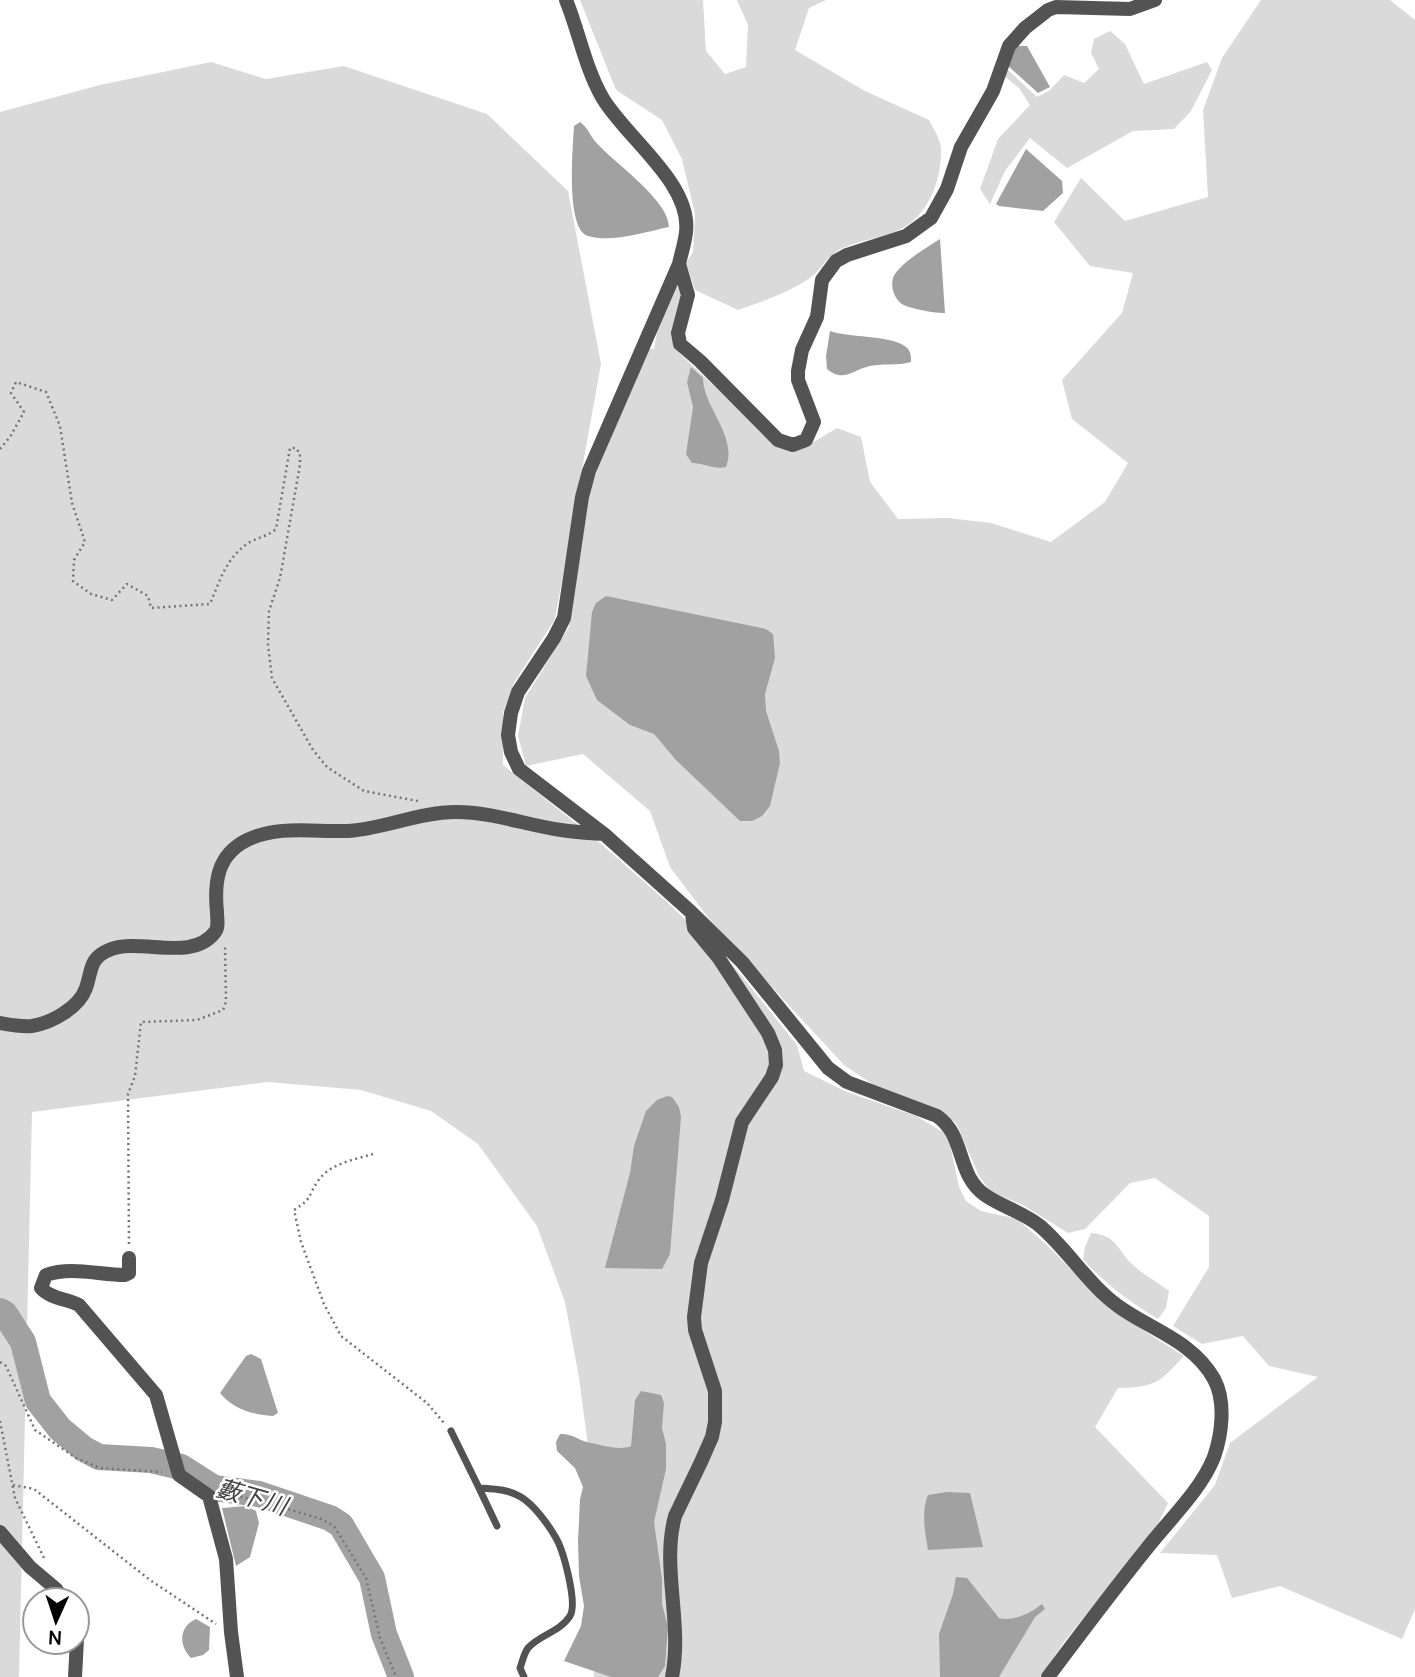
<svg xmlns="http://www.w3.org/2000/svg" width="1415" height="1677" viewBox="0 0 1415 1677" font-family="Manrope,'Noto Sans JP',sans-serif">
	<rect width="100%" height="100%" fill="#fff"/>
	<path fill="#dadada" d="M 580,0 L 703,0 L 706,51 L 725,74 L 746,67 L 748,25 L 737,0 L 826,0 L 809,8 L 795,50 L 865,91 L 929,120 C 933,128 941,140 941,149 C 942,180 928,217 899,230 C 878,240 852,240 833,254 C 825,260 820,271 811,277 C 789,293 763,301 738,310 L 695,290 L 686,263 L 693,252 L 695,214 L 682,159 L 662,120 L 616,90 Z
		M 1261,0 L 1390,0 L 1415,20 L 1415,1609 L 1402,1639 L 1280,1586 L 1232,1598 L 1217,1555 L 1160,1553 L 1215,1485 L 1230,1443 L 1318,1377 L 1269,1366 L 1243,1336 L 1202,1344 L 1173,1326 L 1209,1267 L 1209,1216 L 1155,1178 L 1130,1183 L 1085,1229 L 1068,1233 L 1023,1205 L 991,1192 L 979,1176 L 956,1123 L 938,1110 L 878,1088 L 844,1065 L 710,920 L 670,867 L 650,811 L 583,754 L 526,766 L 518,736 L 525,698 L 569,627 L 591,485 L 648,349 L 654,349 L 658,327 L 678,281 L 683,291 L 674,344 L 679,353 L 774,442 L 802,449 L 837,428 L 861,437 L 870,482 L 898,519 L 948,518 L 991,523 L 1051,542 L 1105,502 L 1128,463 L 1072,419 L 1062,380 L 1122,313 L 1133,273 L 1090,266 L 1054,222 L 1081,178 L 1125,221 L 1208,197 L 1203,110 L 1222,58 Z
		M 1110,31 L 1125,44 L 1144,84 L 1207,62 L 1212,70 L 1191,111 L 1174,129 L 1133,131 L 1067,168 L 1030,138 L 1005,171 L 990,204 L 980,189 L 998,139 L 1030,105 L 1019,88 L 1003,75 L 1007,69 L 1037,97 L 1050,90 L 1064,75 L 1084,83 L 1099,69 L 1091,53 L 1094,39 Z
		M 211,62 L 266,79 L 344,66 L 487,114 L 568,191 L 601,364 L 555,619 L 514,683 L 503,712 L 503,765 L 599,842 L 667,902 L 737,970 L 797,1045 L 804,1071 L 847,1092 L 916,1116 L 943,1132 L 950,1144 L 959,1187 L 966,1201 L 981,1211 L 1017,1219 L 1048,1246 L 1111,1310 L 1184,1356 C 1159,1383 1156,1387 1118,1388 L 1095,1427 L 1168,1503 L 1157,1526 L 1064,1642 L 1040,1677 L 594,1677 L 588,1591 L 593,1483 L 579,1378 L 565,1302 L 537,1226 L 478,1144 L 431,1111 L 361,1090 L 268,1082 L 32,1112 L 19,1677 L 0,1677 L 0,112 L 100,85 Z
		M 1091,1233 C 1117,1235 1117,1250 1133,1265 C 1143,1275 1158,1282 1169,1291 L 1166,1308 L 1158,1319 C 1130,1302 1105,1284 1083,1259 L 1085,1247 Z"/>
	<path fill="#a1a1a1" d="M 1016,46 L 1027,46 L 1050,87 L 1038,93 L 1006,64 Z
		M 580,122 C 587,127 589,133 594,140 C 611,161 669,199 669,227 C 645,232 612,243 588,236 C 565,229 573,146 574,126 Z
		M 1026,149 L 1062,181 L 1063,193 L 1043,211 L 999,206 L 996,204 Z
		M 940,239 L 945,313 C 938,314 907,308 902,304 C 893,298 889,282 895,274 C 905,260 926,248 940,239 Z
		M 830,331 C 849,338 893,335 906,347 C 911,351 911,356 911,362 C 897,366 883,363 870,366 C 852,370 844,383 827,369 L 826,356 Z
		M 691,367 L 703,378 C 703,407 738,436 726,467 C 714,470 704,463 692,463 L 686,454 L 693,407 L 687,382 Z
		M 606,596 L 766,629 L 773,634 L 775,658 L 765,694 L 766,711 L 779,751 L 780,763 L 770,806 L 762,816 L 752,821 L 740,821 L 676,760 L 654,734 L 630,725 L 597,700 L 586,676 L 592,612 L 596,603 Z
		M 667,1096 L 672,1097 L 679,1107 L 681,1117 L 670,1254 L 662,1269 L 605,1268 L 630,1173 L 634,1146 L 646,1111 L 657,1100 Z
		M 251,1354 L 261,1359 L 278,1413 L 273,1416 C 252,1414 234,1410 220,1393 L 246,1356 Z
		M 641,1391 L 661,1395 L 664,1403 L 662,1428 L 666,1444 L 666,1469 L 654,1522 L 662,1579 L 662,1604 L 668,1627 L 665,1666 L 658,1677 L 611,1677 L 564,1661 L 581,1626 L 584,1606 L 579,1576 L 578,1542 L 580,1499 L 583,1487 L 575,1468 L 557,1451 L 556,1442 L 560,1434 C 570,1433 577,1439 587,1442 C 600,1445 620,1451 631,1446 L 635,1400 Z
		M 947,1492 L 970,1493 L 983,1547 L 928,1550 C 925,1532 921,1512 928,1495 Z
		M 246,1506 L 256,1511 L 259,1523 L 250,1557 L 236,1566 L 222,1508 Z
		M 956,1577 L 967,1578 L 999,1618 C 1013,1622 1031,1613 1042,1604 L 1045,1609 L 1035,1617 L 999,1677 L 940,1677 L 939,1634 L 953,1594 Z
		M 196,1619 L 210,1627 L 209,1650 L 203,1655 L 191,1658 C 179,1646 178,1627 196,1619 Z"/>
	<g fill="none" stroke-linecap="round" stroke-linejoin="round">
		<path stroke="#a1a1a1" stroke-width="26" d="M 0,1311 L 5,1314 L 23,1342 L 38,1401 L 60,1429 L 84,1449 L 99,1457 L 151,1460 L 181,1467 L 214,1488 L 259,1494 L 330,1518 L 341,1525 L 372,1578 L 384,1634 L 401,1677"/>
		<path stroke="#757575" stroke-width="2.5" stroke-dasharray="2 3.5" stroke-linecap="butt" d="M 0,449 L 10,437 L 24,412 L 11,393 L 16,382 L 46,392 L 60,426 L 72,503 L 85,542 L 74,560 L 73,581 L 91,594 L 112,600 L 127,584 L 148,596 L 151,608 L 210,604 C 220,580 227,556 250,542 C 259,537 268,536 276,529 L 290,448 L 296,448 L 300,454 L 300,465 L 280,578 L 269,611 L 268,645 L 272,678 L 313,750 L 327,767 L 364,791 L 418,801
			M 373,1154 C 354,1160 330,1163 318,1181 C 307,1197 313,1198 294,1210 L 301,1242 L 324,1304 L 341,1336 L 427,1403 L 444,1423
			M 129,1244 L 128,1094 L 135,1076 L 141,1022 L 197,1020 L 223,1010 L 226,1002 L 225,944
			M 0,1362 L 6,1366 L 35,1430 L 76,1458 L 100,1468 L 162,1472
			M 0,1421 L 15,1498 L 45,1560
			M 13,1485 L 34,1489 L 150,1580 L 216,1624
			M 224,1495 L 233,1495 L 264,1502 L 321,1519 L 334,1526 L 366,1578 L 380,1638 L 396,1677"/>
		<path stroke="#535353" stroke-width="7" d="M 451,1431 L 479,1488 C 493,1489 508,1489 521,1497 C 534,1505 548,1524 556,1538 C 563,1550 578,1603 570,1616 C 560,1632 539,1635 528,1648 C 524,1653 522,1663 520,1668 L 524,1677
			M 479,1488 L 497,1526"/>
		<path stroke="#535353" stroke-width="14" d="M 566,0 C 579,32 585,67 602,97 C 624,136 692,183 686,232 C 685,243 681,254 679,264 L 589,471 L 582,497 L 564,618 L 554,638 L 518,692 L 511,713 L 508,735 L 511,752 L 519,769 L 604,834 L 691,912 L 742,962 L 828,1068 L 847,1082 L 937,1116 C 966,1136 956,1175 985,1195 C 1002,1207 1023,1212 1040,1226 C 1068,1250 1088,1284 1118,1306 C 1151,1330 1193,1341 1214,1379 C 1226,1401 1222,1434 1214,1457 C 1201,1490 1170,1519 1148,1547 C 1114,1589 1081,1633 1048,1677
			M 679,264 L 688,295 L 678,333 L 680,344 L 700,361 L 778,440 L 793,445 L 806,440 L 814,422 L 798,380 L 798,371 L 802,350 L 817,317 L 822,280 L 836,261 L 847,255 L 906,236 L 931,218 L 947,189 L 961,147 L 993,91 L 1009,46 L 1025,28 L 1048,10 L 1056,7 L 1130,9 L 1155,0
			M 0,1023 C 11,1025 21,1027 32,1026 C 51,1023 79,1008 86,988 C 92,971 89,958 109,950 C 139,937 192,963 215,932 C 219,927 217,919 217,912 C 214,882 217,855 247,840 C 278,825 314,832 347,831 C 383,829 419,812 456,812 C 492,812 526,825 561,830 C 574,832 589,833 603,834
			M 129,1258 L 129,1273 L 125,1275 C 99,1275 71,1266 46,1275 L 41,1288 C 49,1298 67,1299 79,1305 L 156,1395 L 179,1475 L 209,1496 L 226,1559 L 231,1632 L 237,1677
			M 0,1532 L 30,1567 L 56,1589 L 64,1600
			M 75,1677 L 77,1639
			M 672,1677 C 683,1623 661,1568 675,1516 L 701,1462 L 712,1437 L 715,1422 L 715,1391 L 695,1330 L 694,1317 L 701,1263 L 722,1200 L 742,1122 L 772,1077 L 776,1065 L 775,1050 L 768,1033 L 718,957 L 694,928 L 692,914"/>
	</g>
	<g text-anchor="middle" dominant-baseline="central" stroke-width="5" stroke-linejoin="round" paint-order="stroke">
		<g font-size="24" font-style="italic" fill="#424242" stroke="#fff">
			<text transform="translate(252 1496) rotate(16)">藪下川</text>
		</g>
	</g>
	<g transform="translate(56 1621) rotate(183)"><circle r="33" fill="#ffffff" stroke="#999999" stroke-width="2"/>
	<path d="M0-5L12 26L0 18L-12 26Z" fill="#000000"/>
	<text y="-10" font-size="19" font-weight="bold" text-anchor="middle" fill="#000000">N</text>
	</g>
</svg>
